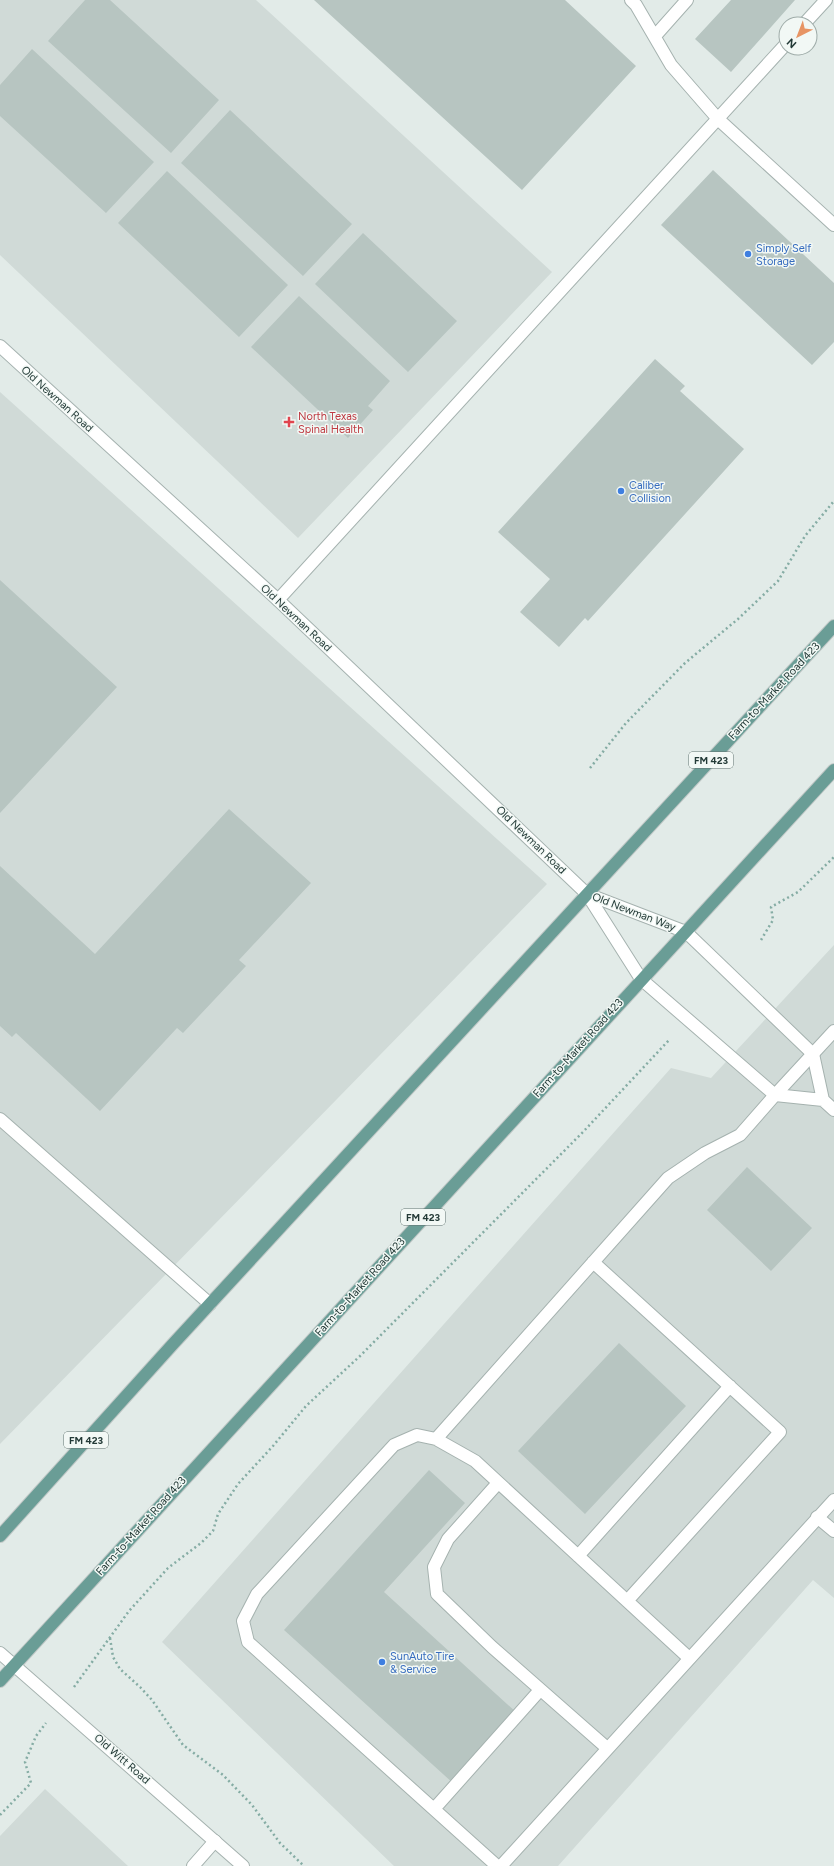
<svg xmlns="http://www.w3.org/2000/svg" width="834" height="1866" viewBox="0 0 834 1866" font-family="Figtree,sans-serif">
	<rect width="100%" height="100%" fill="#e2ebe8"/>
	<path fill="#d0dad7" d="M 0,0 L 256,0 L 552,272 L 298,538 L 0,255 Z
		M 0,392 L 547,884 L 0,1444 Z
		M 834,945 L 834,1598 L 813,1580 L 558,1866 L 394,1866 L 162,1642 L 671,1068 L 711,1078 Z
		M 45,1789 L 128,1866 L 0,1866 L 0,1836 Z"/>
	<path fill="#b7c5c1" d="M 85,0 L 110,0 L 219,100 L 171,153 L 48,41 Z
		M 314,0 L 565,0 L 636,66 L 522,190 Z
		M 731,0 L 795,0 L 731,72 L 695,39 Z
		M 32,49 L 154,162 L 106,213 L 0,116 L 0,85 Z
		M 230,110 L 352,224 L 303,276 L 181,163 Z
		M 713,170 L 834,283 L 834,342 L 812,365 L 661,225 Z
		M 167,171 L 288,285 L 239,337 L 118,223 Z
		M 363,233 L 457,321 L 408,372 L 315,284 Z
		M 299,296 L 390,381 L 368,406 L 373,410 L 348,438 L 251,347 Z
		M 655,359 L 685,386 L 680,391 L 744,449 L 588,621 L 585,618 L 559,647 L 520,612 L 550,579 L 498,532 Z
		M 0,580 L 117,687 L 0,813 Z
		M 229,809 L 311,883 L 239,960 L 246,966 L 183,1033 L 177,1028 L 100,1111 L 16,1033 L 12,1037 L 0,1026 L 0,866 L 95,954 Z
		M 747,1167 L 812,1228 L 771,1271 L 707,1210 Z
		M 619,1343 L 686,1406 L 585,1514 L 518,1451 Z
		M 429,1470 L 465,1503 L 384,1592 L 517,1713 L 454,1784 L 284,1630 Z"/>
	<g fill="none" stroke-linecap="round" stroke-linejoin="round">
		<g stroke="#a5b2af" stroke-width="14">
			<path id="service" d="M 631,0 L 636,5 L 671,65 L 718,119 L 834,225
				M 804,24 L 826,0
				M 655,36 L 687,0
				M 278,600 L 786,44
				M 0,1119 L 210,1304
				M 593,1262 L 780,1432 L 627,1601
				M 436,1439 L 668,1178 L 705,1153 L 740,1135 L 775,1095 L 834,1031
				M 498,1483 L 448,1539 L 434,1567 L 437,1594 L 492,1647 L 607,1748
				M 817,1517 L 834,1531
				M 578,1556 L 730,1386
				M 434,1809 L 540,1690
				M 193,1866 L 215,1841
				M 497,1866 L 248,1642 L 243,1621 L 257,1594 L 394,1445 L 417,1435 L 436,1439 L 475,1461 L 689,1658"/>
		</g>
		<g stroke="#a5b2af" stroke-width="14">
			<path id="minor" d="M 0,346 L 278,600 L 587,894 L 641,979 L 775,1095 L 823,1100
				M 587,894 L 686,932 L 813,1054 L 823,1100 L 834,1110
				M 501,1866 L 834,1500"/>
		</g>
		<g stroke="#a5b2af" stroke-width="14">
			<path id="tertiary" d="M 0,1653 L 243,1866"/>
		</g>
		<g stroke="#c1c8c7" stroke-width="14">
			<path id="primary" d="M 0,1536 L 173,1344 L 834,626
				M 0,1681 L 834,770"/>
		</g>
		<path stroke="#85aca4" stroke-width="2.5" stroke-dasharray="2 3" stroke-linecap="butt" d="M 590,768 L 626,723 L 685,663 L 738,619 L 778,581 L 805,536 L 834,501
			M 761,940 L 773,920 L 771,907 L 798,892 L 834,857
			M 110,1638 L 113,1657 L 120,1669 L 140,1687 L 152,1700 L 183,1745 L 223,1775 L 252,1805 L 280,1843 L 304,1866
			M 74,1687 L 129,1611 L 168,1568 L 201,1543 L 213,1531 L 218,1514 L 238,1484 L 273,1446 L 306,1406 L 360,1356 L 583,1132 L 670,1039
			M 0,1815 L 31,1783 L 25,1762 L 36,1736 L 46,1723"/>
		<use href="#service" stroke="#fff" stroke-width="12"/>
		<use href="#minor" stroke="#fff" stroke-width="12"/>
		<use href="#tertiary" stroke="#fff" stroke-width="12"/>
		<use href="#primary" stroke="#6a9d96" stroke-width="12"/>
	</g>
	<g fill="#3f7fe0" stroke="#f2f8f5" stroke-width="1.5">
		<circle cx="748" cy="254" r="4"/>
		<circle cx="621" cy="491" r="4"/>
		<circle cx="382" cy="1662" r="4"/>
	</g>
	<path fill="#e0444e" stroke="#f2f8f5" stroke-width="1.5" d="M287 416h4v4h4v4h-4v4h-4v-4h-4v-4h4z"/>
	<g text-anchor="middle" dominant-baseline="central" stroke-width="3" stroke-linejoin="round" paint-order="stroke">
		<g fill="#f2f8f5" stroke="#617370" stroke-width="1">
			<rect x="689" y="752" width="44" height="16" rx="3"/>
			<rect x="401" y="1209" width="44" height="16" rx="3"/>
			<rect x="64" y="1432" width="44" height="16" rx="3"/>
		</g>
		<g font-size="10" font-weight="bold" fill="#233a37">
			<text x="711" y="760">FM 423</text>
			<text x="423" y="1217">FM 423</text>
			<text x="86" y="1440">FM 423</text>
		</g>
		<g font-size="11" fill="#366cbe" stroke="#f2f8f5" text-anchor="start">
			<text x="756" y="248">Simply Self<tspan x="756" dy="13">Storage</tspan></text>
			<text x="629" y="485">Caliber<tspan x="629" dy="13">Collision</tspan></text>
			<text x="390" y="1656">SunAuto Tire<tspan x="390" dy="13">&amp; Service</tspan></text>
		</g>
		<g font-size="11" fill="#233a37" stroke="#f2f8f5">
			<text transform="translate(57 399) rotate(42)">Old Newman Road</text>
			<text transform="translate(296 618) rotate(43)">Old Newman Road</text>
			<text transform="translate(774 691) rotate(-47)">Farm-to-Market Road 423</text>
			<text transform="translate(531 840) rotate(44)">Old Newman Road</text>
			<text transform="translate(634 912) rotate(21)">Old Newman Way</text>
			<text transform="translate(578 1048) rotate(-48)">Farm-to-Market Road 423</text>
			<text transform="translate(360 1287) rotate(-48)">Farm-to-Market Road 423</text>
			<text transform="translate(141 1526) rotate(-48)">Farm-to-Market Road 423</text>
			<text transform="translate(122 1759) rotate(41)">Old Witt Road</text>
		</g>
		<g font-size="11" fill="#be3a42" stroke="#f2f8f5" text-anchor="start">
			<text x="298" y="416">North Texas<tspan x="298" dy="13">Spinal Health</tspan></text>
		</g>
	</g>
	<g transform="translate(798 36) rotate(222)"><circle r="19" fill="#f2f8f5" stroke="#9faca9"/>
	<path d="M0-3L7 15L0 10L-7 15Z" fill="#e79464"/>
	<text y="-6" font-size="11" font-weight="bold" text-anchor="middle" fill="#233a37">N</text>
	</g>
</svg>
